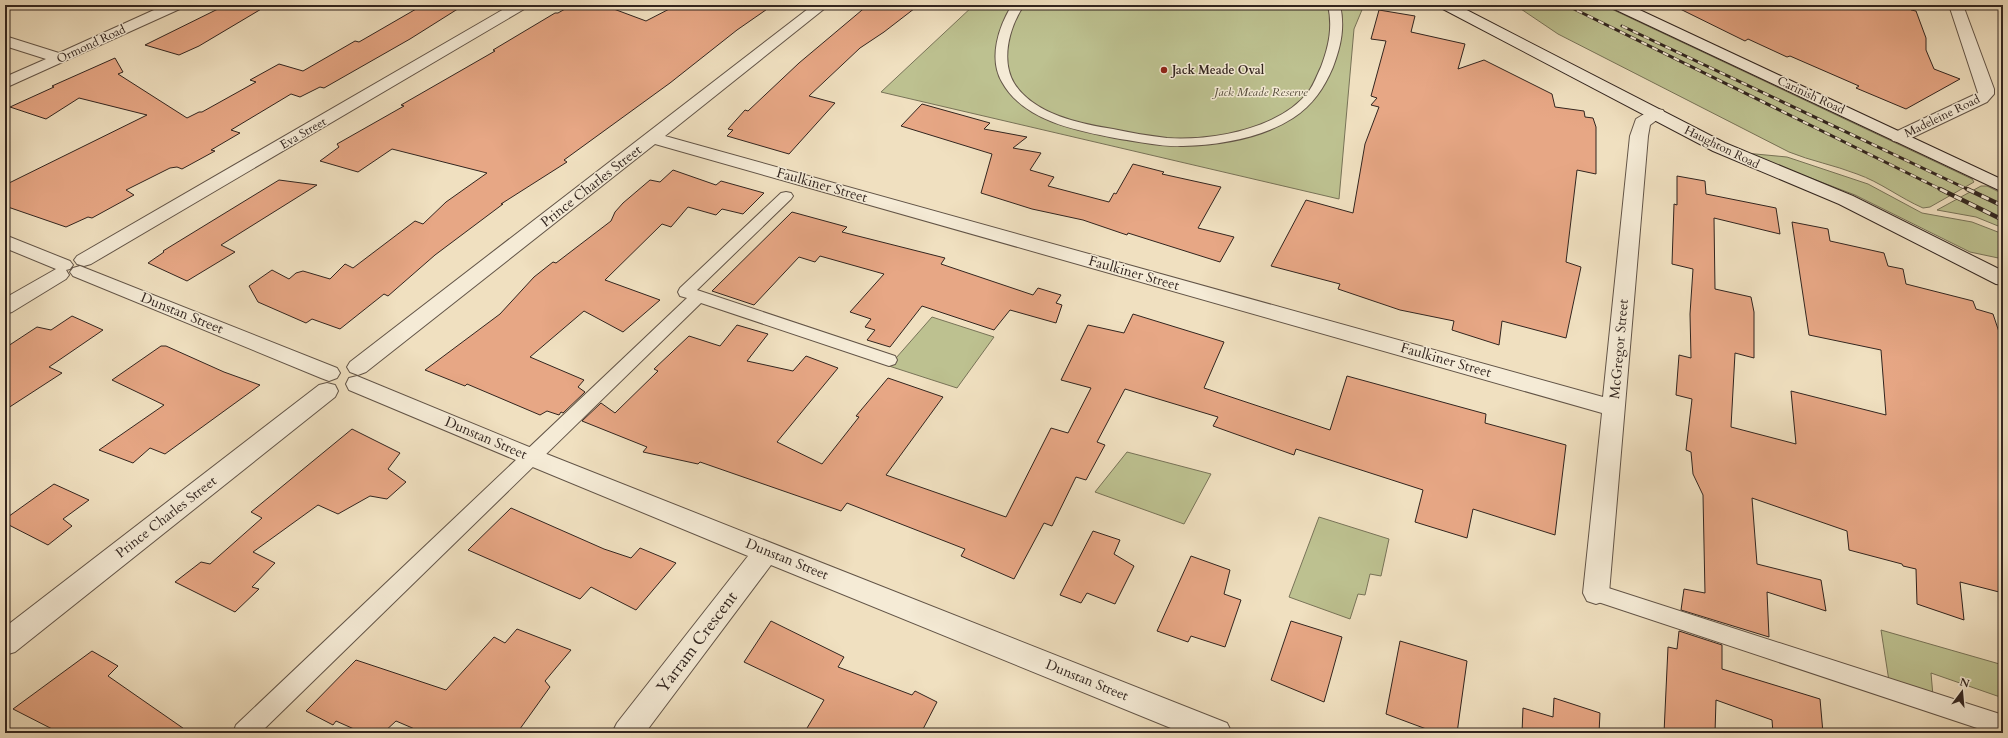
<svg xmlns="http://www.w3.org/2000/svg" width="2008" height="738" viewBox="0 0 2008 738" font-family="Cardo,serif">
	<rect width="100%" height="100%" fill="#f0e0c0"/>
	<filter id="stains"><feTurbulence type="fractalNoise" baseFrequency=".005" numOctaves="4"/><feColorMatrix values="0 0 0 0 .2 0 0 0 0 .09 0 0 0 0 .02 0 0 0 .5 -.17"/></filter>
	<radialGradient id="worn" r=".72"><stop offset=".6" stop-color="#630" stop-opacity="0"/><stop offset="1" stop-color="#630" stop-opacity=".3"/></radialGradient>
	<path fill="#bdc190" stroke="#787358" d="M 974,5 L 1364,5 L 1354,29 L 1339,199 L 881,92 Z
		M 1515,5 L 1603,5 L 1972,179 L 1974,182 L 1930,207 L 1923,208 C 1900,198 1880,182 1857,174 C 1834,165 1811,161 1789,152 L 1558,34 Z
		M 1745,153 L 1787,157 L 1868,184 L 1922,213 L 1972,222 L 2003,234 L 2003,259 L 1970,252 L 1855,195 Z
		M 1981,186 L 1987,186 L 2003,194 L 2003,228 L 1976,217 L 1937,210 Z
		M 932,317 L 994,337 L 957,388 L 889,366 Z
		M 1127,452 L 1211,474 L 1184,524 L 1095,492 Z
		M 1319,517 L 1389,539 L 1381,576 L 1370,574 L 1365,595 L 1358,594 L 1350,619 L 1289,597 Z
		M 1881,630 L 2003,665 L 2003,698 L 1931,673 L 1933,696 L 1889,681 Z"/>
	<path fill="#e7a785" stroke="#32251f" d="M 226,5 L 268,5 L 199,46 L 179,55 L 145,45 Z
		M 423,5 L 464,5 L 410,39 L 324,88 L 320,87 L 300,97 L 291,94 L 231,130 L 240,133 L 211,150 L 215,151 L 182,169 L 177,167 L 170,168 L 126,190 L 134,195 L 92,218 L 88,217 L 66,227 L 5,206 L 5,185 L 147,115 L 79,98 L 46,119 L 10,107 L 54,87 L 52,86 L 115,58 L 123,72 L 118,74 L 187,118 L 199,112 L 202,112 L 256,82 L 250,80 L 279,64 L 303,71 L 355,41 L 359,42 Z
		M 572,5 L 603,5 L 646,21 L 677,5 L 773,5 L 737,30 L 670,83 L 564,160 L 567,162 L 501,204 L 503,204 L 435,255 L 388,296 L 384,294 L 340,329 L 312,319 L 306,323 L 258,302 L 249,286 L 272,270 L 289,279 L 296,273 L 303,271 L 330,279 L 345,264 L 353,268 L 415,221 L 423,224 L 446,202 L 487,173 L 392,149 L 358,172 L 320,161 L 339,147 L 337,144 L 404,106 L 401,105 L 495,51 L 493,50 L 555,13 L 558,13 Z
		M 868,5 L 919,5 L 884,32 L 860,48 L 809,96 L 835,103 L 789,154 L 727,136 L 733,130 L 728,129 L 745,110 L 748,111 L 799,63 Z
		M 1672,5 L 1910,5 L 1911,10 L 1916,11 L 1926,38 L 1926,50 L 1934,69 L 1960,79 L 1906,109 L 1856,88 L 1859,86 L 1790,56 L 1787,57 L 1748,39 L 1745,41 Z
		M 1379,10 L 1415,16 L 1411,32 L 1465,44 L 1458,69 L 1484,60 L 1552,94 L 1555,107 L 1584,111 L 1585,117 L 1593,118 L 1596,127 L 1596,174 L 1577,170 L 1566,262 L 1581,267 L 1566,338 L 1502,321 L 1499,345 L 1452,330 L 1454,321 L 1400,310 L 1338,289 L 1340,284 L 1271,266 L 1306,200 L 1353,213 L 1365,144 L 1379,107 L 1371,105 L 1377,98 L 1371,96 L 1386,41 L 1371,39 Z
		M 922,104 L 990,123 L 984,129 L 1027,137 L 1013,148 L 1041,153 L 1030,170 L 1054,177 L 1048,186 L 1109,202 L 1114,193 L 1116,194 L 1133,164 L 1164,172 L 1162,174 L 1221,187 L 1198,228 L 1234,237 L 1220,262 L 1128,233 L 1127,235 L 1083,220 L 1032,209 L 981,193 L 992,154 L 901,126 Z
		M 673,170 L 716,185 L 721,181 L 764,193 L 743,214 L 722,209 L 716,215 L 688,207 L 671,227 L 662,224 L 605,280 L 660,300 L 623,332 L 584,311 L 530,357 L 584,380 L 578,387 L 585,392 L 563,413 L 561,412 L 559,415 L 547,411 L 540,415 L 467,384 L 465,386 L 425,370 L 500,314 L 534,277 L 553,262 L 556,263 L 611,221 L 615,212 L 623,203 L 650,180 L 660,182 Z
		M 1677,176 L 1705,181 L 1706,194 L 1776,208 L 1780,234 L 1714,218 L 1715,289 L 1751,297 L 1754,312 L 1754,358 L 1735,353 L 1731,427 L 1796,444 L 1791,391 L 1886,415 L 1881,350 L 1809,335 L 1792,222 L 1828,229 L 1830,241 L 1884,253 L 1888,266 L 1903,269 L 1906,284 L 1973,301 L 1976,309 L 1993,314 L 2003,344 L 2003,593 L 1960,582 L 1964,620 L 1917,604 L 1916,569 L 1903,566 L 1902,564 L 1849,550 L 1847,531 L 1752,498 L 1757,564 L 1821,580 L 1826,611 L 1767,592 L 1769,637 L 1681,610 L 1684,589 L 1705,593 L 1703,495 L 1693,474 L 1691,452 L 1686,450 L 1692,399 L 1676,395 L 1679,355 L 1691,358 L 1690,314 L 1693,269 L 1672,264 L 1674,204 L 1677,205 Z
		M 279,180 L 317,185 L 221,245 L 235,252 L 187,281 L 148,263 L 164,252 L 163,251 Z
		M 792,212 L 847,227 L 842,232 L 945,258 L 941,264 L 1033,295 L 1038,288 L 1061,295 L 1056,303 L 1062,305 L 1056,323 L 1010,310 L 994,330 L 922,306 L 890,347 L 867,340 L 875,330 L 865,327 L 871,319 L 850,312 L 884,274 L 820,256 L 815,262 L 799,257 L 754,305 L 712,291 Z
		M 1133,314 L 1224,342 L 1204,388 L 1330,430 L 1347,376 L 1486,414 L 1485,423 L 1566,445 L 1555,535 L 1473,509 L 1467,538 L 1415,522 L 1423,490 L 1296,449 L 1294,455 L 1213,426 L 1218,417 L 1125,389 L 1097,442 L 1105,445 L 1086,480 L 1076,477 L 1052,526 L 1044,523 L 1014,579 L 961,556 L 965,549 L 847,503 L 841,511 L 700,462 L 698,464 L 643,452 L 647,447 L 582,421 L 601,403 L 615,413 L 658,371 L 654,369 L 689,336 L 720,346 L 737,325 L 768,334 L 747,361 L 793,371 L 806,356 L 838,368 L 777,442 L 822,464 L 859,417 L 856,416 L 888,378 L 943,397 L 886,475 L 1006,517 L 1051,428 L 1068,433 L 1091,388 L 1061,380 L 1088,325 L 1124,333 Z
		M 72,316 L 103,330 L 49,367 L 62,373 L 5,410 L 5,348 L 37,327 L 51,330 Z
		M 161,346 L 166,346 L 224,372 L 260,385 L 165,454 L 150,448 L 133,463 L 99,450 L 164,405 L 112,380 Z
		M 352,429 L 400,453 L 388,469 L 406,482 L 387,499 L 370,496 L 338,514 L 318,505 L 253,552 L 275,563 L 252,587 L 259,589 L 235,612 L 175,582 L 201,562 L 210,564 L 262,518 L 251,512 Z
		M 54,484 L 89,500 L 63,519 L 72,526 L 48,545 L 5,523 L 5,519 Z
		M 511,508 L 604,549 L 631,558 L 640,548 L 676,563 L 636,610 L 591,587 L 580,599 L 468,550 Z
		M 1093,531 L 1120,540 L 1114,554 L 1134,566 L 1115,604 L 1087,593 L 1081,603 L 1060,595 Z
		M 1191,556 L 1230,570 L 1224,594 L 1241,600 L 1225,647 L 1191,636 L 1188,642 L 1157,631 Z
		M 771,621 L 844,657 L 838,667 L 912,695 L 915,691 L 937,702 L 921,733 L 804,733 L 824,700 L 744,662 Z
		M 1291,621 L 1342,637 L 1324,702 L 1271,680 Z
		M 517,629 L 571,650 L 545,681 L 550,687 L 517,733 L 424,733 L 396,721 L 383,733 L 363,733 L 336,721 L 333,725 L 306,711 L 356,660 L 446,690 L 494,637 L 505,643 Z
		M 1679,631 L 1722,645 L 1722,669 L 1820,699 L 1823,733 L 1773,733 L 1772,720 L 1716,700 L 1715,733 L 1664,733 L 1668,647 L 1677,649 Z
		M 1400,641 L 1467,661 L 1457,733 L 1437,733 L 1386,714 Z
		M 92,651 L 118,666 L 108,676 L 190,733 L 60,733 L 13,709 Z
		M 1554,698 L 1600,713 L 1599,733 L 1522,733 L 1523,708 L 1553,717 Z"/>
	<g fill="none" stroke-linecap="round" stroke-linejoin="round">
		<g stroke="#625447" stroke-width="2">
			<path id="lane" d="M 1012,5 L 1024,5 C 1010,26 1000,59 1014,83 C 1033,114 1080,124 1113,129 C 1131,133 1149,136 1167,138 C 1212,141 1280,129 1309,91 C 1314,84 1317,75 1321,67 C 1329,46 1333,27 1328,5 L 1340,5 C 1345,27 1341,46 1333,67 C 1324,88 1313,105 1293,118 C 1262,138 1219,145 1183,146 C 1162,147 1141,142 1120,139 C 1079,131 1024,122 1002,82 C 988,58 999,26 1012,5 Z
				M 786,192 L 791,193 L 793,196 L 791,199 L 697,290 L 895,356 L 897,360 L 895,364 L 889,366 L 883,364 L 701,303 L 260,733 L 233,733 L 236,725 L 687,298 L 680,296 L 678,292 L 680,288 L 781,193 Z
				M 1596,584 L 2003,715 L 2003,733 L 1992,733 L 1589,599 L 1586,593 L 1589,587 Z"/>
		</g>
		<g stroke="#625447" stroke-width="2">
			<path id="street" d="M 165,5 L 184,5 L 182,8 L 5,88 L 5,77 L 46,59 L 5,46 L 5,36 L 59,53 Z
				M 511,5 L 528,5 L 526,8 L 91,264 L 84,266 L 77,264 L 74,260 L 77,256 Z
				M 813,5 L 829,5 L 665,136 L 1603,397 L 1630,136 L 1636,119 C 1645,114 1652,108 1663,110 L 1665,114 L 1650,125 L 1648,136 L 1609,593 L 1605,601 L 1596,604 L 1587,601 L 1583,593 L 1602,413 L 655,144 L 366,372 L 358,375 L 350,372 L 347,367 L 350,362 Z
				M 1949,5 L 1963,5 L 1994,89 L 1994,94 L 1987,102 L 1905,141 L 1899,142 L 1893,141 L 1890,137 L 1893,133 L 1978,93 Z
				M 5,235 L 70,261 L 73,265 L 70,269 L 66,270 L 69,275 L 66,279 L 12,312 L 5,314 L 5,298 L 56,269 L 5,248 Z
				M 80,266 L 337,368 L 340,373 L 337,378 L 329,381 L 321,378 L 73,276 L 70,272 L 73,268 Z
				M 357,376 L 539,451 L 1227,723 L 1232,733 L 1183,733 L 771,565 L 645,733 L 612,733 L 617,723 L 748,556 L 523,463 L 349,390 L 346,384 L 349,378 Z
				M 327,383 L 335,385 L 338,391 L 335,397 L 15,652 L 5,655 L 5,627 L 319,385 Z"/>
		</g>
		<g stroke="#32251f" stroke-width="2">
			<path id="secondary" d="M 1439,5 L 1457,5 L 1725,143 L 1853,196 L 2003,271 L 2003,285 L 1996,284 L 1839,204 L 1713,151 L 1441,8 Z
				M 1610,5 L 1629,5 L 2003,180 L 2003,192 L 1612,8 Z"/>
		</g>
		<use href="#lane" fill="#f5ebd6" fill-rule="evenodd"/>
		<use href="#street" fill="#f5ebd6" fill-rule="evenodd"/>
		<use href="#secondary" fill="#f5ebd6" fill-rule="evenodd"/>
		<g stroke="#32251f" stroke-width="3">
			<path id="rail-far1" d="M 1566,5 L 1942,190
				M 1622,26 L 1969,190"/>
		</g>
		<g stroke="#32251f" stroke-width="4.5">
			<path id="rail" d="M 1940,189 L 2003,220
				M 1967,189 L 2003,206"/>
		</g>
		<use href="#rail-far1" stroke="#f5ebd6" stroke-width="2" stroke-dasharray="6" stroke-linecap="butt"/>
		<use href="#rail" stroke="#f5ebd6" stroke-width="3" stroke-dasharray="8" stroke-linecap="butt"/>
	</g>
	<circle fill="#8f2418" stroke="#f5ebd6" stroke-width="1.5" cx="1164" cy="70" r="4"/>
	<g text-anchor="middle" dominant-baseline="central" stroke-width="3" stroke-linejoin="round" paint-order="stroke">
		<g font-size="12" fill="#32251f" stroke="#f5ebd6">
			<text transform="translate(91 44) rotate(-25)">Ormond Road</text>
			<text transform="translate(1811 95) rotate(25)">Carinish Road</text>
			<text transform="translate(1942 116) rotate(-26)">Madeleine Road</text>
			<text transform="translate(303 133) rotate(-30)">Eva Street</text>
			<text transform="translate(1722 147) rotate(26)">Haughton Road</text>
		</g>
		<g font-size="12" font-weight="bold" fill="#32251f" stroke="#f5ebd6" text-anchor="start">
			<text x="1172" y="70">Jack Meade Oval</text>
		</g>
		<g font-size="12" font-style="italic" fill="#554c3b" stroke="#f5ebd6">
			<text x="1261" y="92">Jack Meade Reserve</text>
		</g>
		<g font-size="14" fill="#32251f" stroke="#f5ebd6">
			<text transform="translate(822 185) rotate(16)">Faulkiner Street</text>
			<text transform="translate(591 186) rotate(-38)">Prince Charles Street</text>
			<text transform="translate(1134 273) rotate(16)">Faulkiner Street</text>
			<text transform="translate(182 313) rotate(22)">Dunstan Street</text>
			<text transform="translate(1619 349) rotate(-85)">McGregor Street</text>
			<text transform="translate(1446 360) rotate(16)">Faulkiner Street</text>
			<text transform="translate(486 438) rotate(23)">Dunstan Street</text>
			<text transform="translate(166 517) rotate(-38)">Prince Charles Street</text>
			<text transform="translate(787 559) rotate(22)">Dunstan Street</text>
			<text transform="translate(1087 680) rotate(22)">Dunstan Street</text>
		</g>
		<g font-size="17" fill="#32251f" stroke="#f5ebd6">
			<text transform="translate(697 642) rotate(-53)">Yarram Crescent</text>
		</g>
	</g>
	<rect width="2008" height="738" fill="none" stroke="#f0e0c0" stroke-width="20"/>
	<rect x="6" y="6" width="1996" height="726" fill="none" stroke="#32251f" stroke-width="2"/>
	<rect x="10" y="10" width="1988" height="718" fill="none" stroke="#32251f"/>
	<g transform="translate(1962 692) rotate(16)" stroke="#f5ebd6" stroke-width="3" paint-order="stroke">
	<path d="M0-3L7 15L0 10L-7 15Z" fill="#32251f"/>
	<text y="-6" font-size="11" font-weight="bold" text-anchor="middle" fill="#32251f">N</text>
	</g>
	<rect width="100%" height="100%" filter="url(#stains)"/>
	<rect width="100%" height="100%" fill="url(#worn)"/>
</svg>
